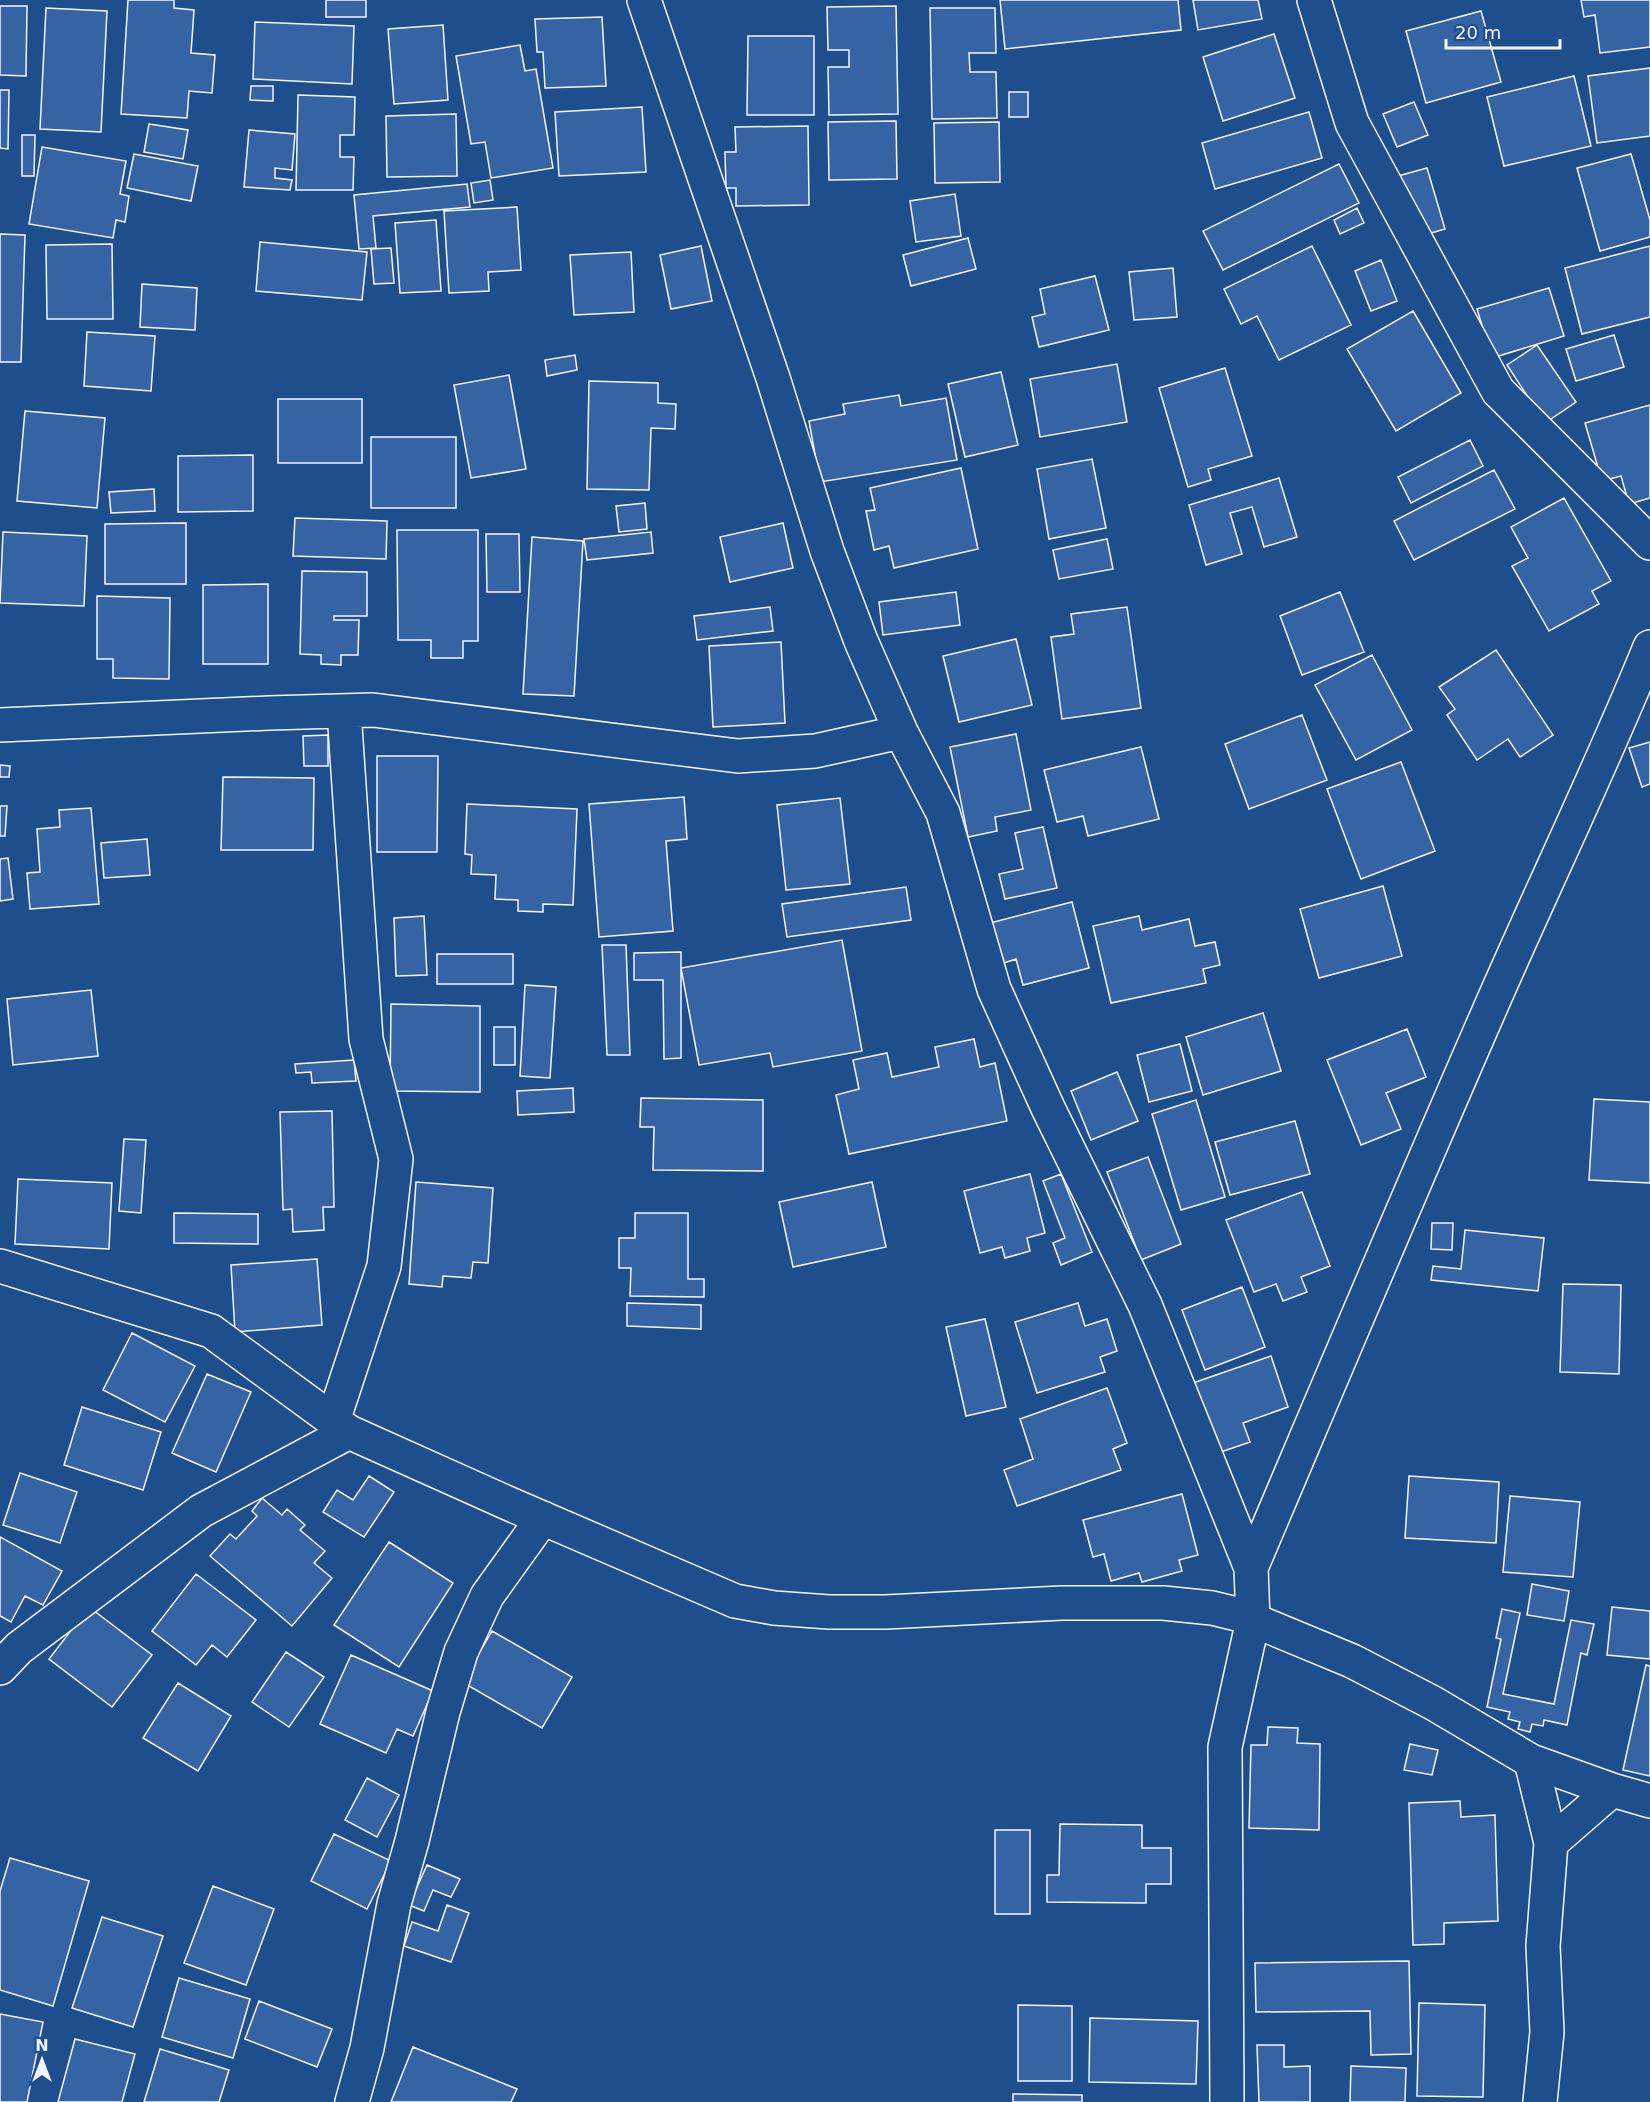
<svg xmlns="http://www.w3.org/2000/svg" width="1650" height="2102" viewBox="0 0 1650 2102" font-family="'DejaVu Sans',sans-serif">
	<rect width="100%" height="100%" fill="#1f4e8c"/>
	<path fill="#3563a3" stroke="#f2f6ff" stroke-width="1.5" d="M 128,0 L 174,0 L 174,8 L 194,10 L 191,53 L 215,55 L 212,93 L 189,91 L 187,118 L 121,114 Z
		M 326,0 L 366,0 L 366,17 L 326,17 Z
		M 1000,0 L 1178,0 L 1181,30 L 1005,49 Z
		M 1193,0 L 1258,0 L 1262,19 L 1198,30 Z
		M 1581,0 L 1650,0 L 1650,47 L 1600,53 L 1595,15 L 1584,17 Z
		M 0,6 L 27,6 L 26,76 L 0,75 Z
		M 896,6 L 898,114 L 829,115 L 828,67 L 849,67 L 849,50 L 828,50 L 827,7 Z
		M 46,8 L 107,11 L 101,132 L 40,129 Z
		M 930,8 L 995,8 L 996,53 L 969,53 L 970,72 L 996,72 L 997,118 L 932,119 Z
		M 1481,11 L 1501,82 L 1426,103 L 1406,31 Z
		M 602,17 L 606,86 L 545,88 L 543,52 L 537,52 L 535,19 Z
		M 255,22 L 354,26 L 352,84 L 253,79 Z
		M 443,25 L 448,100 L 394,104 L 388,29 Z
		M 1274,34 L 1295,98 L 1223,121 L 1203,57 Z
		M 748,36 L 814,36 L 814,115 L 747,115 Z
		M 520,45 L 525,71 L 536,69 L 553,168 L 491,178 L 485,142 L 471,144 L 456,56 Z
		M 1650,68 L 1650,136 L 1597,143 L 1588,76 Z
		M 1574,76 L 1591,146 L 1504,166 L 1487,97 Z
		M 251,86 L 273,86 L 273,101 L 250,100 Z
		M 0,90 L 9,90 L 8,149 L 0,148 Z
		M 1009,92 L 1028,92 L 1028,117 L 1009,117 Z
		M 298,95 L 355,97 L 354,135 L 340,135 L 340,157 L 354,157 L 353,190 L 296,190 Z
		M 1414,102 L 1428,135 L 1397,147 L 1383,114 Z
		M 642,107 L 646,172 L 559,176 L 555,112 Z
		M 1309,112 L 1322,158 L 1215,189 L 1202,143 Z
		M 456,114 L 457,176 L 387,177 L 386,116 Z
		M 896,121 L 897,179 L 829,180 L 828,122 Z
		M 999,122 L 1000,182 L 935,183 L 934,123 Z
		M 149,124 L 188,130 L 183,159 L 144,152 Z
		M 808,126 L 809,205 L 736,206 L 736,188 L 726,188 L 725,152 L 736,152 L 735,127 Z
		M 249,130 L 295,134 L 292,170 L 275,168 L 275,178 L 292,180 L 290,190 L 244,187 Z
		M 22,135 L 35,135 L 34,176 L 22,176 Z
		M 42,147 L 126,161 L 120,194 L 129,196 L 125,222 L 116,220 L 113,238 L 29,224 Z
		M 134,154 L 198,166 L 191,201 L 127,188 Z
		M 1631,154 L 1650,220 L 1650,237 L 1600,251 L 1577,168 Z
		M 1339,164 L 1359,203 L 1223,270 L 1203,231 Z
		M 1427,168 L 1445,229 L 1424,235 L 1398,176 Z
		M 490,180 L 493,200 L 474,203 L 471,183 Z
		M 467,184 L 470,207 L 373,216 L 376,248 L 359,249 L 354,195 Z
		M 955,194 L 961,236 L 916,242 L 910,201 Z
		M 517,207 L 521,270 L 488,272 L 489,291 L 449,293 L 444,211 Z
		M 1357,208 L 1364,223 L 1340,234 L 1334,220 Z
		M 436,220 L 441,291 L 400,293 L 395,223 Z
		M 0,234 L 25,235 L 21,362 L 0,362 Z
		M 968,238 L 976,269 L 911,286 L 903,255 Z
		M 260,242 L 367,252 L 362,300 L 256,291 Z
		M 112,244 L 113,319 L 47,319 L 46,245 Z
		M 701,246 L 712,301 L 671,309 L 660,255 Z
		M 1312,246 L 1351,325 L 1279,360 L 1257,316 L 1241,324 L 1224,289 Z
		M 1650,246 L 1650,317 L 1582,334 L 1565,268 Z
		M 391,248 L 394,283 L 374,284 L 371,249 Z
		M 631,252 L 634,312 L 574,315 L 570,255 Z
		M 1381,260 L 1397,301 L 1371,311 L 1355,271 Z
		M 1173,268 L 1177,317 L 1134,320 L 1129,272 Z
		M 1095,276 L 1109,330 L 1039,347 L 1032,317 L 1045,314 L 1040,289 Z
		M 142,284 L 197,288 L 195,330 L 140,327 Z
		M 1549,288 L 1564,336 L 1492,358 L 1477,309 Z
		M 1413,311 L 1461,393 L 1396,431 L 1347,349 Z
		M 87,332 L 155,336 L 151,391 L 84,386 Z
		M 1614,335 L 1624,367 L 1576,381 L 1566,349 Z
		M 1537,345 L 1576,402 L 1545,423 L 1507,365 Z
		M 575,355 L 577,370 L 547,376 L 545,360 Z
		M 1117,364 L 1127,422 L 1040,437 L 1030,379 Z
		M 1225,368 L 1252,456 L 1208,469 L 1211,480 L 1188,487 L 1159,388 Z
		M 1001,372 L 1018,445 L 965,457 L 948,384 Z
		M 509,375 L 526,469 L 471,478 L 454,385 Z
		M 589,381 L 658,383 L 658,403 L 676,404 L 675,429 L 651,428 L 649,490 L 587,489 Z
		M 899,395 L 901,406 L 946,398 L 957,460 L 820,482 L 809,421 L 845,414 L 843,404 Z
		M 278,399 L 362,399 L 362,463 L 278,463 Z
		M 1650,405 L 1650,498 L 1629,504 L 1621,476 L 1602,481 L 1585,423 Z
		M 25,411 L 105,418 L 97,508 L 17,501 Z
		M 371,437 L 456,437 L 456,508 L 371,508 Z
		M 1470,440 L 1483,466 L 1411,503 L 1398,477 Z
		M 253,455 L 253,511 L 178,512 L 178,456 Z
		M 1092,459 L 1106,528 L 1049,539 L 1037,469 Z
		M 961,468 L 978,549 L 894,568 L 889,546 L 874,550 L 866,511 L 875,510 L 870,488 Z
		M 1494,470 L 1515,509 L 1414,560 L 1394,521 Z
		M 1279,478 L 1297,537 L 1264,547 L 1252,507 L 1230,513 L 1242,554 L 1206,565 L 1189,505 Z
		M 154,489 L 155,511 L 111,513 L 109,492 Z
		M 1564,498 L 1611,581 L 1592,591 L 1599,604 L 1549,631 L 1512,566 L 1528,558 L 1511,527 Z
		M 645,503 L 647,529 L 619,532 L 616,506 Z
		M 295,518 L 387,521 L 386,559 L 293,556 Z
		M 186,523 L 186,584 L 105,584 L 105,524 Z
		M 783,523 L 793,568 L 730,582 L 720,537 Z
		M 397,530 L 478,530 L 478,641 L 463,641 L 463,658 L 431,658 L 431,640 L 398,640 Z
		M 3,532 L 87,536 L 84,606 L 0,603 Z
		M 651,532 L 653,553 L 587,560 L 584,539 Z
		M 486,534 L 519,534 L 520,592 L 487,592 Z
		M 532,537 L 583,541 L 574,696 L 523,694 Z
		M 1107,539 L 1113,569 L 1059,579 L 1053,550 Z
		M 302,571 L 367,572 L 367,616 L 334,616 L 334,620 L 359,620 L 358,655 L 341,655 L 341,665 L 321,664 L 321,655 L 300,654 Z
		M 268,584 L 268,664 L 203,664 L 203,585 Z
		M 956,592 L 960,625 L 883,635 L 879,602 Z
		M 1340,592 L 1364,652 L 1302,675 L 1280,616 Z
		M 97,596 L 170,598 L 169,679 L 113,678 L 113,659 L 97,659 Z
		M 770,607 L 773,631 L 697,640 L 694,616 Z
		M 1127,607 L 1141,708 L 1062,719 L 1051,637 L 1074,634 L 1071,614 Z
		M 1016,639 L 1032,705 L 959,722 L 943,656 Z
		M 781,642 L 785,723 L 713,727 L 709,646 Z
		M 1496,650 L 1553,735 L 1520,757 L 1508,739 L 1477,760 L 1447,715 L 1455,709 L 1439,687 Z
		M 1372,655 L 1412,730 L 1356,760 L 1315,685 Z
		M 1302,715 L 1327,780 L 1249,809 L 1225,744 Z
		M 1016,734 L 1031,810 L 995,817 L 997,831 L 968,837 L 950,747 Z
		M 328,735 L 328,766 L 304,766 L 303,736 Z
		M 1650,742 L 1650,784 L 1642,787 L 1629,748 Z
		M 1141,747 L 1159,819 L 1088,836 L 1083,816 L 1057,822 L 1044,770 Z
		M 377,756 L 438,756 L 437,852 L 377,852 Z
		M 1401,762 L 1435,851 L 1361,879 L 1327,789 Z
		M 0,765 L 10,766 L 9,777 L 0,777 Z
		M 223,777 L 314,778 L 313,850 L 221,850 Z
		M 684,797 L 687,839 L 666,841 L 673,931 L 599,937 L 589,804 Z
		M 840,798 L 850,884 L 786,890 L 777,805 Z
		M 467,804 L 577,809 L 573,905 L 543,904 L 543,912 L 518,911 L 518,900 L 495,899 L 496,875 L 471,874 L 472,855 L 465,854 Z
		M 0,806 L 7,806 L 5,836 L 0,836 Z
		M 91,808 L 99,904 L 30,909 L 27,873 L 40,872 L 37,829 L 60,827 L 59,810 Z
		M 1043,827 L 1057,888 L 1005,899 L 999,874 L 1023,869 L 1015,833 Z
		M 147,839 L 150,875 L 104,878 L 101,843 Z
		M 8,858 L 13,899 L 0,901 L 0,859 Z
		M 1383,886 L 1402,956 L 1319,978 L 1300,909 Z
		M 906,887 L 911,920 L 787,937 L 782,904 Z
		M 1072,902 L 1089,968 L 1023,985 L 1016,959 L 1001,964 L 990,923 Z
		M 424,916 L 427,975 L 396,976 L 394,918 Z
		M 1139,916 L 1142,930 L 1189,919 L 1195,946 L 1215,942 L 1220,965 L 1203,969 L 1206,983 L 1111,1003 L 1093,926 Z
		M 842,940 L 862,1051 L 773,1067 L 770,1053 L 699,1065 L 681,968 Z
		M 602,945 L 626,945 L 630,1055 L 607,1055 Z
		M 681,952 L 681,1058 L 664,1059 L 663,980 L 634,980 L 634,953 Z
		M 437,954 L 513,954 L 513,984 L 437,984 Z
		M 525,985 L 556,987 L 550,1078 L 520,1076 Z
		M 91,990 L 98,1056 L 13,1065 L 7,999 Z
		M 391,1004 L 480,1006 L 480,1092 L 390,1091 Z
		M 1263,1013 L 1281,1071 L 1203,1095 L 1186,1037 Z
		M 494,1027 L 515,1027 L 515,1065 L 494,1065 Z
		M 1407,1029 L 1426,1077 L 1386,1093 L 1401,1129 L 1361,1145 L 1327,1060 Z
		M 974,1039 L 980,1067 L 995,1063 L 1007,1121 L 849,1154 L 836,1095 L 859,1089 L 853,1060 L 887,1053 L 892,1077 L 939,1067 L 935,1047 Z
		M 1180,1044 L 1192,1091 L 1149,1102 L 1137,1055 Z
		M 354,1060 L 356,1081 L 312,1083 L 311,1072 L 296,1073 L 295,1064 Z
		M 1117,1072 L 1138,1121 L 1091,1140 L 1071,1091 Z
		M 573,1088 L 574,1112 L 518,1115 L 517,1091 Z
		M 641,1098 L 763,1100 L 763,1171 L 653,1170 L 654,1127 L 640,1127 Z
		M 1594,1099 L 1650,1102 L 1650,1183 L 1589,1180 Z
		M 1196,1100 L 1225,1197 L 1181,1210 L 1152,1114 Z
		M 332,1111 L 334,1207 L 323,1207 L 324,1230 L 293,1232 L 292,1209 L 283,1210 L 280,1112 Z
		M 1295,1121 L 1310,1174 L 1230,1195 L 1215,1142 Z
		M 124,1139 L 146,1140 L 141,1213 L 119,1211 Z
		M 1148,1157 L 1181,1244 L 1141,1260 L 1107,1172 Z
		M 1030,1174 L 1045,1233 L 1027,1238 L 1030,1251 L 1005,1258 L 1002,1247 L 980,1253 L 964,1191 Z
		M 1061,1174 L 1092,1252 L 1061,1265 L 1053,1243 L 1065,1238 L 1043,1181 Z
		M 18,1179 L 112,1183 L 109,1249 L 15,1244 Z
		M 416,1182 L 493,1188 L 488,1263 L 473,1262 L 471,1278 L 443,1276 L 442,1287 L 409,1284 Z
		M 872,1182 L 886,1247 L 793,1267 L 779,1202 Z
		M 1302,1192 L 1330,1266 L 1301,1277 L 1307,1292 L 1283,1301 L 1276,1284 L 1254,1292 L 1226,1220 Z
		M 174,1213 L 258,1214 L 258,1244 L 174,1243 Z
		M 635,1213 L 688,1213 L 688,1279 L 704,1279 L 704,1297 L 630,1296 L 631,1268 L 619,1268 L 619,1238 L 635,1238 Z
		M 1432,1223 L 1453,1223 L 1452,1250 L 1431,1249 Z
		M 1465,1230 L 1544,1238 L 1538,1291 L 1431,1280 L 1433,1266 L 1461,1269 Z
		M 317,1259 L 322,1325 L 235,1332 L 231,1265 Z
		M 1563,1284 L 1621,1285 L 1619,1374 L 1560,1372 Z
		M 1242,1287 L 1265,1347 L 1205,1370 L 1182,1310 Z
		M 627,1303 L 701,1305 L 701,1329 L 627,1326 Z
		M 1078,1303 L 1085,1326 L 1107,1319 L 1117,1351 L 1100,1357 L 1105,1372 L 1037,1393 L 1015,1322 Z
		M 985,1319 L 1006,1407 L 966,1416 L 946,1327 Z
		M 132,1333 L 195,1366 L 165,1422 L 103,1390 Z
		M 1271,1356 L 1288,1407 L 1243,1423 L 1250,1442 L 1218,1453 L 1193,1383 Z
		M 207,1374 L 251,1392 L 216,1472 L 172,1453 Z
		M 1107,1388 L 1127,1443 L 1113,1449 L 1121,1470 L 1017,1506 L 1004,1470 L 1033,1459 L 1020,1419 Z
		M 82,1407 L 161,1432 L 143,1490 L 64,1465 Z
		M 20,1473 L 77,1492 L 60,1543 L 3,1525 Z
		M 369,1476 L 394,1492 L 364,1537 L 323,1512 L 337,1490 L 353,1500 Z
		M 1409,1476 L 1499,1482 L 1496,1543 L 1405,1538 Z
		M 1182,1494 L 1198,1555 L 1179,1560 L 1182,1571 L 1142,1582 L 1139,1573 L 1111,1581 L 1104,1554 L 1093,1557 L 1083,1520 Z
		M 1510,1496 L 1580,1502 L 1573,1577 L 1503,1572 Z
		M 262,1498 L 282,1515 L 287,1509 L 305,1525 L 300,1530 L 325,1551 L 314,1563 L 332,1578 L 292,1626 L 210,1556 L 230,1534 L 236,1539 L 257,1516 L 252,1511 Z
		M 0,1537 L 62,1571 L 43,1605 L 25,1596 L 11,1622 L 0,1616 Z
		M 389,1542 L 453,1583 L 399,1667 L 334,1625 Z
		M 196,1574 L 256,1620 L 227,1657 L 212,1645 L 196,1665 L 152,1631 Z
		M 1532,1584 L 1569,1591 L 1564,1621 L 1527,1615 Z
		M 89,1607 L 152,1655 L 112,1707 L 49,1659 Z
		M 1612,1607 L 1650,1611 L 1650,1659 L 1607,1655 Z
		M 1502,1609 L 1520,1613 L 1503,1694 L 1554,1704 L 1571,1620 L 1594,1624 L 1587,1655 L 1581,1653 L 1567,1725 L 1544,1720 L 1543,1726 L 1532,1724 L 1530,1732 L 1518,1729 L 1520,1722 L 1508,1719 L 1510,1712 L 1487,1707 L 1501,1639 L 1496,1638 Z
		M 492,1631 L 572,1677 L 542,1728 L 462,1682 Z
		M 286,1652 L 324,1677 L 289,1727 L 252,1702 Z
		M 351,1655 L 433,1691 L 413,1736 L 397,1729 L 386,1753 L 320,1724 Z
		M 1646,1665 L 1650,1666 L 1650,1776 L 1623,1770 Z
		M 178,1683 L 231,1716 L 198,1771 L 143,1738 Z
		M 1268,1727 L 1298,1728 L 1297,1743 L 1320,1744 L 1319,1830 L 1249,1828 L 1251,1745 L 1267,1745 Z
		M 1410,1744 L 1438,1750 L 1432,1775 L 1404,1770 Z
		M 367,1778 L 399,1795 L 377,1837 L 345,1820 Z
		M 1460,1801 L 1461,1817 L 1495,1815 L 1498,1921 L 1444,1923 L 1444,1944 L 1413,1945 L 1409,1803 Z
		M 1060,1824 L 1142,1825 L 1142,1848 L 1171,1848 L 1171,1884 L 1146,1884 L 1146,1903 L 1047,1902 L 1047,1875 L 1059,1875 Z
		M 995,1830 L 1030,1830 L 1030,1914 L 995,1914 Z
		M 334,1834 L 391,1861 L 367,1909 L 311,1881 Z
		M 10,1858 L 89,1881 L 53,2006 L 0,1990 L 0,1891 Z
		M 427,1865 L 460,1879 L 451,1897 L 433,1890 L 424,1911 L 409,1905 Z
		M 213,1886 L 274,1909 L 246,1985 L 184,1963 Z
		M 447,1905 L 469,1913 L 451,1962 L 404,1946 L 412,1922 L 438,1931 Z
		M 102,1917 L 163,1936 L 133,2027 L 72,2008 Z
		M 1409,1961 L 1411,2054 L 1371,2055 L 1370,2011 L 1256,2012 L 1255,1963 Z
		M 179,1978 L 250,1999 L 233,2058 L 162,2037 Z
		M 259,2001 L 332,2029 L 317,2067 L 245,2039 Z
		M 1419,2003 L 1485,2005 L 1483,2097 L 1417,2096 Z
		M 1018,2005 L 1072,2006 L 1072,2081 L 1018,2081 Z
		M 0,2014 L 43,2022 L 27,2102 L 0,2102 Z
		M 1090,2018 L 1198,2021 L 1196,2084 L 1089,2082 Z
		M 75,2039 L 135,2054 L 122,2102 L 58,2102 Z
		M 1257,2045 L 1284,2045 L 1284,2067 L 1310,2066 L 1310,2102 L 1259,2102 Z
		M 413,2047 L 517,2089 L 511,2102 L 391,2102 Z
		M 160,2049 L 229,2070 L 219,2102 L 144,2102 Z
		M 1351,2066 L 1406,2068 L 1405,2102 L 1350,2102 Z
		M 1013,2094 L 1082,2095 L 1082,2102 L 1013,2102 Z"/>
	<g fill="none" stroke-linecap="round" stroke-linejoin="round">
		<g stroke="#f2f6ff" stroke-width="36">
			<path id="minor" d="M 644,0 L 773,378 L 827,551 L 861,641 L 901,732 L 943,813 L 994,989 L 1048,1108 L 1145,1305 L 1251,1568
				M 1314,0 L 1352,123 L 1498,391 L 1650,543
				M 0,725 L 269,713 L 373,710 L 738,756 L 815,751 L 901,732
				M 0,1266 L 211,1331 L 349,1432 L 512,1505 L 735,1601 L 774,1608 L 829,1612 L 886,1612 L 1062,1603 L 1163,1603 L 1212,1608 L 1241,1615 L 1352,1661 L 1433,1703 L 1531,1761 L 1612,1790 L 1650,1801
				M 333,1421 L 384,1266 L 396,1159 L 366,1039 L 344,711
				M 0,1668 L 19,1648 L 201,1511 L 349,1432
				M 1531,1761 L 1551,1843 L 1543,1946 L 1547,2032 L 1540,2102
				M 1551,1843 L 1612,1790
				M 352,2102 L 367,2048 L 394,1904 L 412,1841 L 443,1712 L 461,1652 L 487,1596 L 543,1518
				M 1227,2102 L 1225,1747 L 1253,1620 L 1251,1568 C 1330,1382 1408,1196 1489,1011 C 1542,889 1600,770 1650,647"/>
		</g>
		<use href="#minor" stroke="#1f4e8c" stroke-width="33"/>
	</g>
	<g transform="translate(42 2060)" stroke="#1f4e8c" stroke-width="4.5" paint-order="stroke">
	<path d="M0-4.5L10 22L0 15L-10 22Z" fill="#f2f6ff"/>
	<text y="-9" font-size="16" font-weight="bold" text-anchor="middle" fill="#f2f6ff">N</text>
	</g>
	<path d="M1446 39v9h114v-9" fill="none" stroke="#f2f6ff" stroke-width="3"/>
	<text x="1455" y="39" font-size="18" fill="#f2f6ff" stroke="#1f4e8c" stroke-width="4.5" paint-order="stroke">20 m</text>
</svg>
